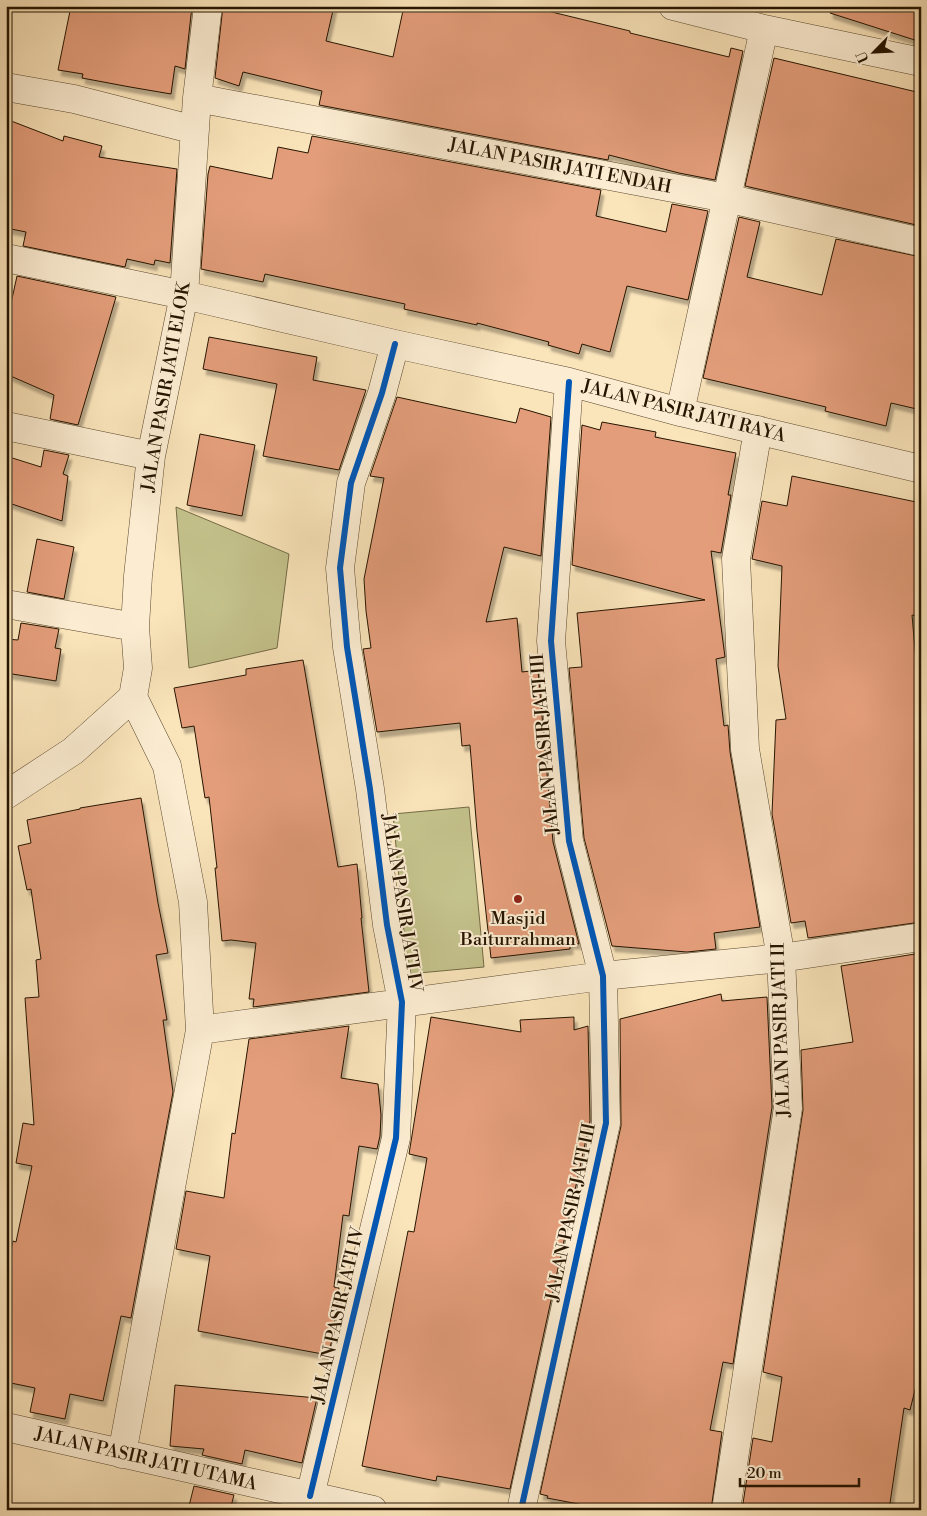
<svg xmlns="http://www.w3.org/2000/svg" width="927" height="1516" viewBox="0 0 927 1516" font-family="'Libre Bodoni',serif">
	<defs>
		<filter id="shadow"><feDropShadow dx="3" dy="5.5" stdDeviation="1" flood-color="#0004"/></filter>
	</defs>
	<rect width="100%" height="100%" fill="#fae4ba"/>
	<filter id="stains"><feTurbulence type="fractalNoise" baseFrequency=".004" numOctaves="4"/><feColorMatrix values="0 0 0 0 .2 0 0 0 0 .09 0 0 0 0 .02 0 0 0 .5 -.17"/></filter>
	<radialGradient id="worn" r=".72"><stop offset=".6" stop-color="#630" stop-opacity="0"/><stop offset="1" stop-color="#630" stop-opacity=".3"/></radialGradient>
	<path fill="#c4c28c" stroke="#746b46" d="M 176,507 L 289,554 L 277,648 L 189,668 Z
		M 469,807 L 484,967 L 408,974 L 393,814 Z"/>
	<path fill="#e39d7a" stroke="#251400" filter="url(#shadow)" d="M 71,6 L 192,6 L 185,69 L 175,66 L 171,94 L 130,87 L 82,78 L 83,74 L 58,70 Z
		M 223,6 L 334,6 L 326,41 L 393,57 L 404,6 L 527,6 L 630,31 L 630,33 L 729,57 L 731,48 L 743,51 L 715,180 L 679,173 L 609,155 L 608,160 L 319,105 L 322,91 L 243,72 L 239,86 L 215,78 Z
		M 831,6 L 921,6 L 921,42 L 830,13 Z
		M 774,58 L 921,93 L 921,226 L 745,186 Z
		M 6,119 L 63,141 L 64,136 L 102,146 L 99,157 L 177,169 L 170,263 L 155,260 L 154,265 L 127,259 L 125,267 L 23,246 L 26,232 L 6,228 Z
		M 312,136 L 601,190 L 596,216 L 666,232 L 672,204 L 708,211 L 688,300 L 627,286 L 610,352 L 582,344 L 579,354 L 548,345 L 549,342 L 477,323 L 477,325 L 404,309 L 405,304 L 265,274 L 263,282 L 201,269 L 208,174 L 210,166 L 272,179 L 278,147 L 308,153 Z
		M 739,217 L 760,222 L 747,277 L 822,295 L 836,239 L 921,257 L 921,410 L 891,403 L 886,426 L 825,411 L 826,407 L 703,378 Z
		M 17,276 L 116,297 L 78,425 L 50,419 L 54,395 L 6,374 L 6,326 Z
		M 209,337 L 317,357 L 313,380 L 366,390 L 339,470 L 263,456 L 277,384 L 203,369 Z
		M 397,397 L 516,423 L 520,408 L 551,417 L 541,556 L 504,547 L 486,622 L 517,618 L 522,672 L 538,670 L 553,842 L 579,944 L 570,943 L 570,949 L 491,958 L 477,831 L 470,745 L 462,746 L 460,723 L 377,732 L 363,649 L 371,648 L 366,611 L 364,579 L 384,478 L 370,476 Z
		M 602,422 L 656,432 L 655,437 L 736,453 L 728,495 L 731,495 L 721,553 L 711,551 L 725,657 L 716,659 L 724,726 L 728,725 L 730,752 L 760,927 L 714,933 L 716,949 L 687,952 L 612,946 L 584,838 L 569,668 L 582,667 L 577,613 L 705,600 L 572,565 L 582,425 L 600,430 Z
		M 200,434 L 255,445 L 242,516 L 187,505 Z
		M 44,450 L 69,455 L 63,474 L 68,476 L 62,521 L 6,502 L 6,456 L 41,467 Z
		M 792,476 L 921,503 L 921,617 L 912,615 L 921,720 L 921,922 L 808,938 L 805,921 L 791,923 L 772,814 L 776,720 L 786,719 L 778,666 L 782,566 L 752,559 L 762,501 L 787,506 Z
		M 37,539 L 74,547 L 64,599 L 27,592 Z
		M 21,623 L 59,629 L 55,648 L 61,649 L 56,681 L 6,673 L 6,639 L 18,640 Z
		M 303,660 L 338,867 L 357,864 L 362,918 L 361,918 L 369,992 L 253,1007 L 254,999 L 249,999 L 256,943 L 231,940 L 222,941 L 215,868 L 217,868 L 209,797 L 205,798 L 194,726 L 182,728 L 174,688 L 246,675 L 246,669 Z
		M 141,798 L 158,903 L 168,953 L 156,955 L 167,1020 L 163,1020 L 173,1092 L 131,1318 L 121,1316 L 103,1401 L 70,1394 L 65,1419 L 30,1412 L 35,1388 L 6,1382 L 6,1273 L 13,1241 L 16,1242 L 32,1166 L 16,1163 L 23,1123 L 34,1125 L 25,998 L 39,997 L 36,960 L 41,959 L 31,889 L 27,890 L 18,846 L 31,843 L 27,820 L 80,809 L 80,808 Z
		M 921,953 L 921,1366 L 910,1410 L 904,1408 L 889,1510 L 742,1510 L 753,1438 L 772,1442 L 782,1377 L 763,1372 L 803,1110 L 801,1050 L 853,1042 L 841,966 Z
		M 721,994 L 722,1001 L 767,997 L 772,1107 L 733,1364 L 723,1362 L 710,1430 L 722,1432 L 711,1510 L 610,1510 L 547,1498 L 548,1496 L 540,1494 L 621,1126 L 620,1019 Z
		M 431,1017 L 521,1032 L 520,1020 L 574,1017 L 574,1030 L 588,1026 L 590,1121 L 510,1489 L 437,1476 L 436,1481 L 362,1466 L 408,1231 L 414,1232 L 427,1158 L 409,1154 Z
		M 349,1026 L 341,1078 L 378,1084 L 381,1115 L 380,1136 L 377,1149 L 359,1146 L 349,1216 L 343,1215 L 334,1287 L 339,1288 L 332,1340 L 328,1355 L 198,1331 L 210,1256 L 176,1249 L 186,1191 L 224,1198 L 232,1133 L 235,1134 L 249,1039 Z
		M 175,1385 L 317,1398 L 302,1463 L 245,1450 L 242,1464 L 202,1455 L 204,1449 L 170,1446 Z
		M 194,1486 L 234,1495 L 230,1510 L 188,1510 Z"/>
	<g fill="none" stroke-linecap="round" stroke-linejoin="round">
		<g stroke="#5a482e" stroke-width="29">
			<path id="minor" d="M 673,6 L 764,29 L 921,62
				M 6,87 L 74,99 L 195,130
				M 197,98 L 726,198 L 921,242
				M 6,258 L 184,295 L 395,344 L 569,382 L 680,412 L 921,469
				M 680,412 L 764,29
				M 6,426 L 151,456
				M 6,604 L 135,627
				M 6,795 L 73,751 L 133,697 L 138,668 L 135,627 L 138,576 L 151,456 L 184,295 L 197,98 L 208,6
				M 200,1030 L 603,976 L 781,958 L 921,937
				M 6,1427 L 373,1510
				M 122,1454 L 200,1030 L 193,902 L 167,766 L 133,697
				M 310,1496 L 396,1138 L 402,1002 L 387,925 L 370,789 L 347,647 L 340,568 L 351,483 L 382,393 L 395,344
				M 521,1510 L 606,1123 L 603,976 L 569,841 L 551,641 L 569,382
				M 726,1510 L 788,1108 L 781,958 L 745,749 L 736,559 L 758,430"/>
		</g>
		<use href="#minor" stroke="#fcedd2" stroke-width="28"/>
		<g stroke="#fcedd2" stroke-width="9">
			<path id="cycleway" d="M 310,1496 L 396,1138 L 402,1002 L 387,925 L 370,789 L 347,647 L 340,568 L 351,483 L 382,393 L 395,344
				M 521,1510 L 606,1123 L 603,976 L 569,841 L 551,641 L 569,382"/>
		</g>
		<use href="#cycleway" stroke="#0057b8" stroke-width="6"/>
	</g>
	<circle fill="#8f2418" stroke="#fcedd2" stroke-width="2" cx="518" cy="899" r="5"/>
	<g text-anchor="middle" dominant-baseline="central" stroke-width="4" stroke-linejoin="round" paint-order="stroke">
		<g font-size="18" fill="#251400" stroke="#fcedd2">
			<text transform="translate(560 166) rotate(11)">JALAN PASIR JATI ENDAH</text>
			<text transform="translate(166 387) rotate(-80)">JALAN PASIR JATI ELOK</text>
			<text transform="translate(684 411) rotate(14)">JALAN PASIR JATI RAYA</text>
			<text transform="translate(545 744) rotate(-95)">JALAN PASIR JATI III</text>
			<text transform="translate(402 903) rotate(81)">JALAN PASIR JATI IV</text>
			<text transform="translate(781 1030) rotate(-92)">JALAN PASIR JATI II</text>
			<text transform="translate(571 1212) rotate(-78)">JALAN PASIR JATI III</text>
			<text transform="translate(338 1315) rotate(-77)">JALAN PASIR JATI IV</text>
			<text transform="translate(146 1459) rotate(13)">JALAN PASIR JATI UTAMA</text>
		</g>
		<g font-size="18" fill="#251400" stroke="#fcedd2">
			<text x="518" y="918">Masjid<tspan x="518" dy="21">Baiturrahman</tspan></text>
		</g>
	</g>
	<rect width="927" height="1516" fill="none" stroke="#fae4ba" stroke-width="25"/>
	<rect x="8" y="8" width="912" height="1501" fill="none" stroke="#251400" stroke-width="2.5"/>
	<rect x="12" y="12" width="902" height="1491" fill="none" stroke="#251400"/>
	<g transform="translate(874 52) rotate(246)" stroke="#fcedd2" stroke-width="4" paint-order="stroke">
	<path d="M0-4L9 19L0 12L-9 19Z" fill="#251400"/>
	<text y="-8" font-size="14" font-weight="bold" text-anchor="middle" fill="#251400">U</text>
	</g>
	<path d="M740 1478v8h119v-8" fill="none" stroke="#251400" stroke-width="2.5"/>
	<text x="747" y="1478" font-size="15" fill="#251400" stroke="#fcedd2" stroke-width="4" paint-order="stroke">20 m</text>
	<rect width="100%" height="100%" filter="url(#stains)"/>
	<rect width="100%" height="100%" fill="url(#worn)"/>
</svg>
